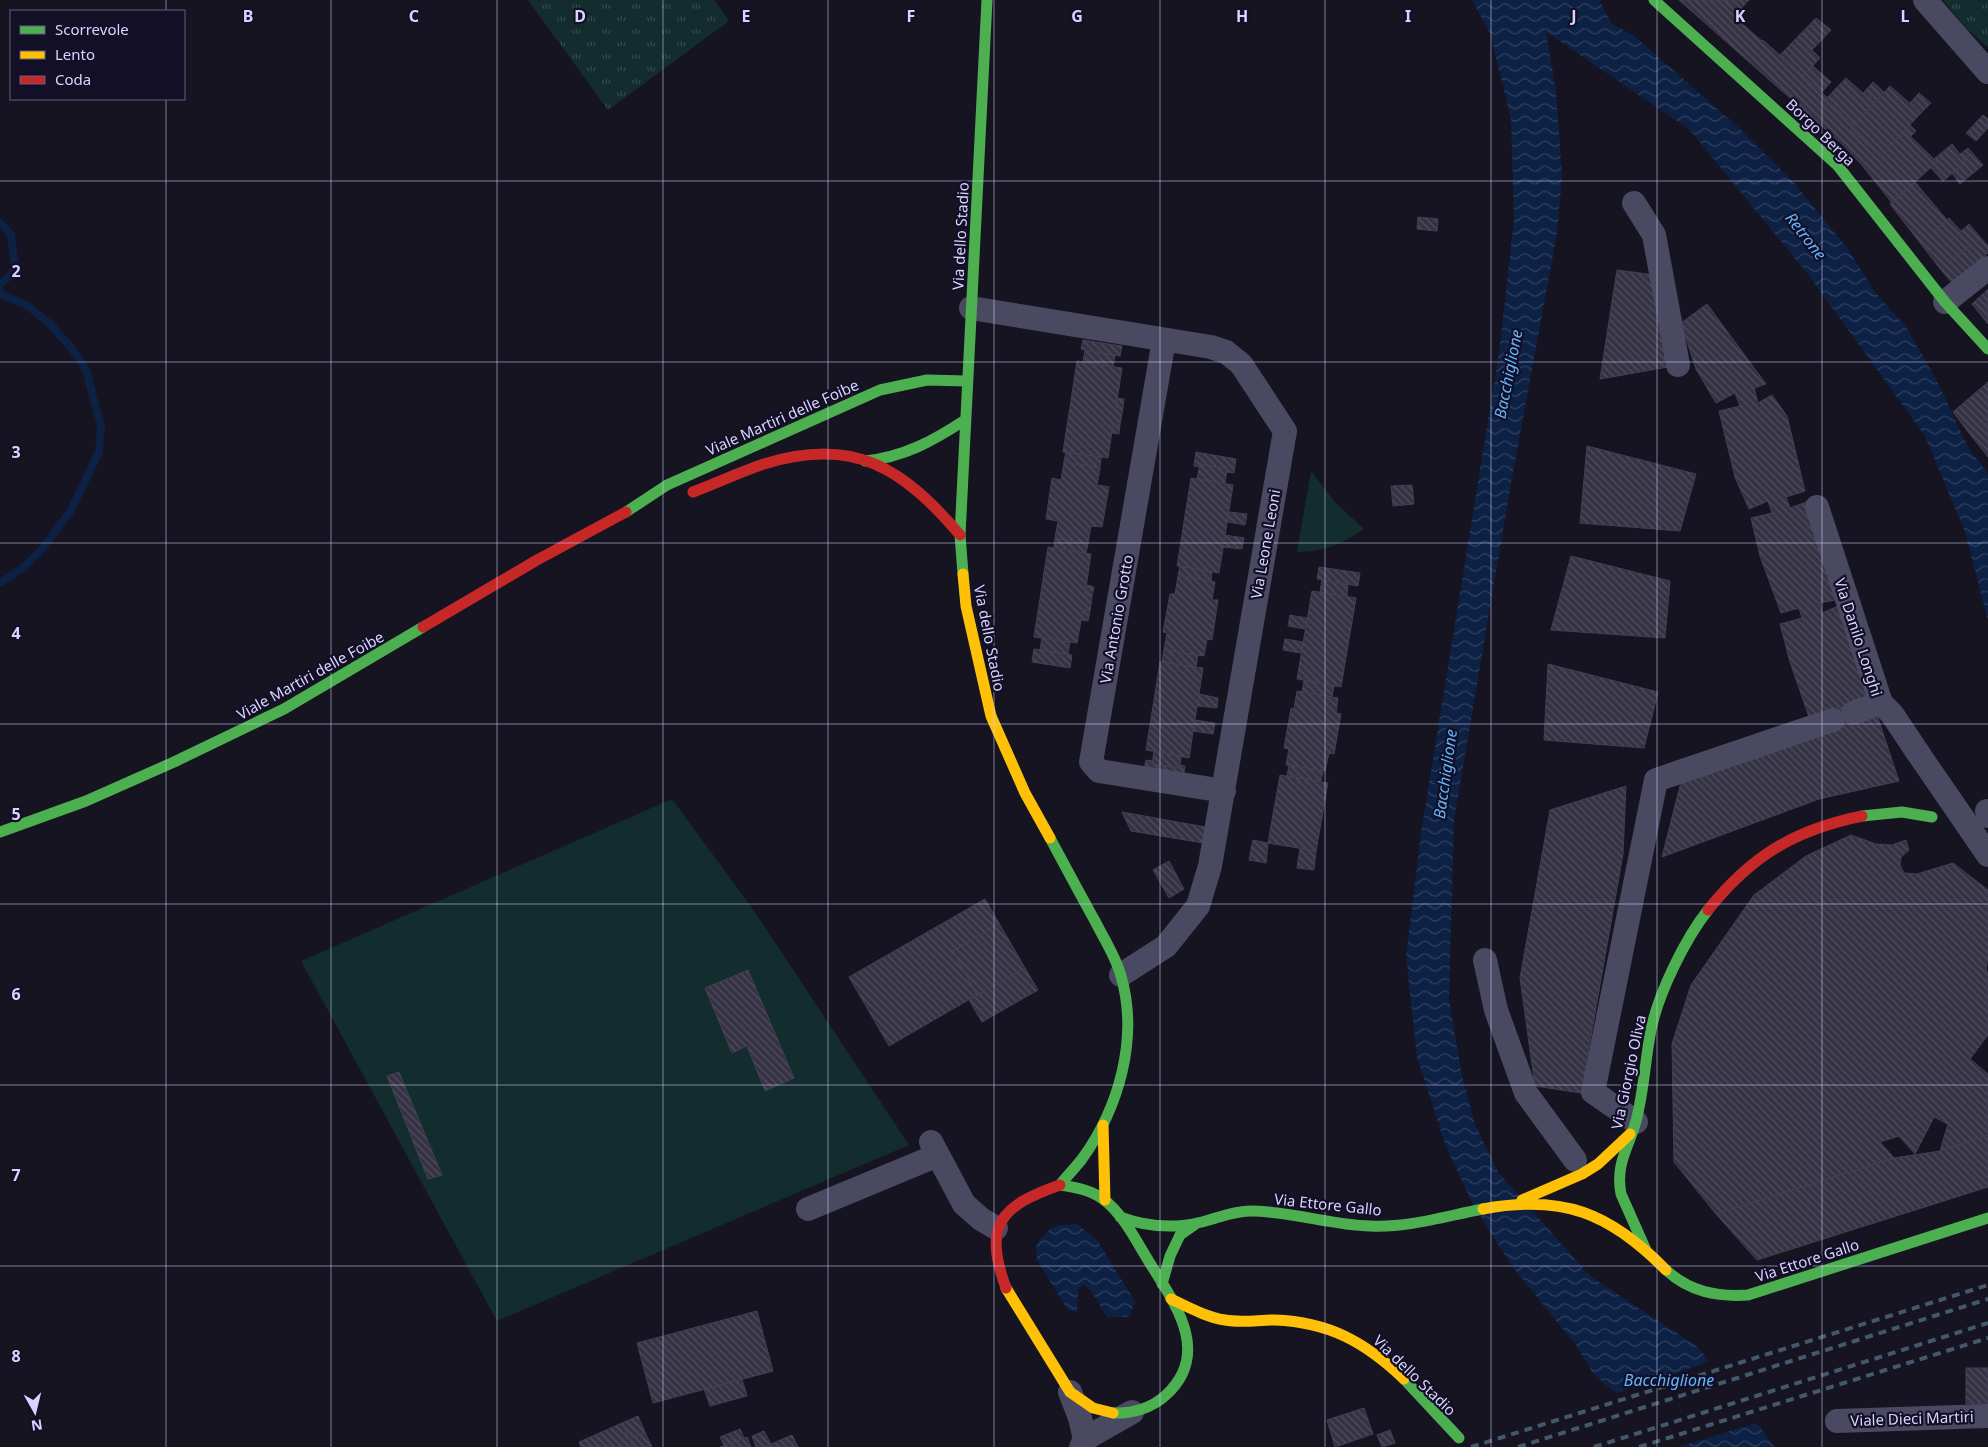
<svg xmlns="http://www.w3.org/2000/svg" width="1988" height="1447" viewBox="0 0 1988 1447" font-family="'Noto Sans',sans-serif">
	<defs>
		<pattern id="grass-tufts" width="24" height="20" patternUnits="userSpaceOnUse" patternTransform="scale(1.25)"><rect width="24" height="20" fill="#132c2d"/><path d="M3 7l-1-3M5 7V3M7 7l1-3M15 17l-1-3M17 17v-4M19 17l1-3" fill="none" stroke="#354a4c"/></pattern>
		<pattern id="water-waves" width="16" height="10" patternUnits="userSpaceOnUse" patternTransform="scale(1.25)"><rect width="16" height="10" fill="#0d2144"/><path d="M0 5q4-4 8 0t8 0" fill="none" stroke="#304060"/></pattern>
		<pattern id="building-back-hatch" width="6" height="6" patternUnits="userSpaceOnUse" patternTransform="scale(1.25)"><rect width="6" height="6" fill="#343243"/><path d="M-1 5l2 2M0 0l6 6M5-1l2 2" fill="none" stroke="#514f5f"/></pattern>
	</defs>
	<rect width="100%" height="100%" fill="#161421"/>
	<path fill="url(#grass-tufts)" d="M 528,0 L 714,0 L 729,21 L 608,110 Z
		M 1943,0 L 1988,0 L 1988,47 L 1965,27 Z"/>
	<path fill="#132c2d" d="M 1311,471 L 1335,502 L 1364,529 C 1342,544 1323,552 1297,552 Z
		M 672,799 L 755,912 L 909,1145 L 497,1321 L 301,961 Z"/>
	<path fill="url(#water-waves)" d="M 1472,0 L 1599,0 L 1612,24 L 1633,35 L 1737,126 L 1795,184 L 1848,249 L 1874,291 L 1906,327 L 1936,379 L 1968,447 L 1988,474 L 1988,621 L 1965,532 L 1925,436 L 1810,277 L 1689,129 L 1546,32 L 1556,92 L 1562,175 L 1557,233 L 1510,489 L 1454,820 L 1449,999 L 1462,1076 L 1475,1124 L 1498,1172 L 1590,1276 L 1698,1347 L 1775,1447 L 1681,1447 L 1594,1375 L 1576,1345 L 1511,1265 L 1471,1201 L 1445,1144 L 1417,1057 L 1406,956 L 1421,833 L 1499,353 L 1514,220 L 1511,119 L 1490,33 Z
		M 1077,1224 L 1097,1240 L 1135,1302 L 1129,1317 L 1108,1317 C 1098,1307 1095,1291 1083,1284 L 1078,1290 L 1077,1313 L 1067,1309 L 1037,1260 L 1036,1247 L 1040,1239 L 1050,1229 L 1060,1225 Z"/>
	<path fill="#161421" d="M 1712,1361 L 1759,1422 L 1678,1447 L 1614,1394 Z"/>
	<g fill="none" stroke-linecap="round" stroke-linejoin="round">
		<path stroke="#0d2144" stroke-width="8" d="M 0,223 L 6,228 L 11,235 L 15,265 L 12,274 L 0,284
			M 0,291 L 3,295 L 28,306 L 50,324 L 73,350 L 86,370 L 101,427 L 99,452 L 71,510 L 41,550 L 24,567 L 0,583"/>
	</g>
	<path fill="url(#building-back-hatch)" stroke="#433f54" d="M 1679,0 L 1722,0 L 1737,13 L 1733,16 L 1762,41 L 1763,40 L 1828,98 L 1825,100 L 1855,125 L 1850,130 L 1881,156 L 1904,130 L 1937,162 L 1892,203 L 1862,165 L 1842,144 Z
		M 1722,0 L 1749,0 L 1737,13 Z
		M 1816,18 L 1831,30 L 1812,50 L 1820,58 L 1803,76 L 1780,55 Z
		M 1813,66 L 1831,82 L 1822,92 L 1803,76 Z
		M 1846,78 L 1874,103 L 1855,125 L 1825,100 Z
		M 1873,82 L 1884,92 L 1874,103 L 1863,93 Z
		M 1890,86 L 1921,113 L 1881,156 L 1850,130 Z
		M 1919,93 L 1931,103 L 1921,113 L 1910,103 Z
		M 1983,115 L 1988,119 L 1988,128 L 1976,141 L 1966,133 Z
		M 1910,125 L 1916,131 L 1910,137 L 1904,130 Z
		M 1952,144 L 1966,162 L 1943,181 L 1931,168 L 1937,162 L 1934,159 Z
		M 1968,148 L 1983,165 L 1960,184 L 1952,173 L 1966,162 L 1960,154 Z
		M 1915,182 L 1947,220 L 1935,231 L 1947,244 L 1969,224 L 1980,237 L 1941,270 L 1890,204 Z
		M 1418,217 L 1438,219 L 1437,231 L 1417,229 Z
		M 1949,218 L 1961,231 L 1947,244 L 1935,231 Z
		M 1980,237 L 1988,246 L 1988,253 L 1953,284 L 1941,270 Z
		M 1617,270 L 1655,275 L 1668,367 L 1600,379 Z
		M 1988,289 L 1988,324 L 1972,304 Z
		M 1707,304 L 1766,384 L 1754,388 L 1758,403 L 1772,395 L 1787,416 L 1805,491 L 1786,497 L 1790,508 L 1809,501 L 1840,599 L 1820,603 L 1822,613 L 1843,604 L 1873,703 L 1899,781 L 1819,799 L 1662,857 L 1683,774 L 1809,717 L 1790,662 L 1780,624 L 1802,618 L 1799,608 L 1781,613 L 1760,556 L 1751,518 L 1772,513 L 1768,501 L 1749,509 L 1735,477 L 1719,411 L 1740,406 L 1735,393 L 1716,403 L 1696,369 L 1681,323 Z
		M 1083,340 L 1122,346 L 1120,356 L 1081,349 Z
		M 1085,350 L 1115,355 L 1113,367 L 1083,362 Z
		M 1077,361 L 1122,368 L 1116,407 L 1123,408 L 1120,425 L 1113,424 L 1108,458 L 1063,452 Z
		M 1988,382 L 1988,415 L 1969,433 L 1953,412 Z
		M 1117,398 L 1124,399 L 1123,408 L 1116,407 Z
		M 1988,415 L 1988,457 L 1969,433 Z
		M 1113,424 L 1120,425 L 1119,434 L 1111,433 Z
		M 1587,446 L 1696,474 L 1680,531 L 1580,523 Z
		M 1066,452 L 1101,457 L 1100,468 L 1064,462 Z
		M 1196,452 L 1236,459 L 1234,473 L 1227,472 L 1227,469 L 1200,464 L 1199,467 L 1194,466 Z
		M 1064,462 L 1100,468 L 1097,485 L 1109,487 L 1102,527 L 1091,526 L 1088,544 L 1055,538 L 1058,521 L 1046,519 L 1052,478 L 1061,480 Z
		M 1200,464 L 1227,469 L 1225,483 L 1197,479 Z
		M 1191,478 L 1233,485 L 1219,573 L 1177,566 Z
		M 1412,485 L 1414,504 L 1393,506 L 1391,486 Z
		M 1229,512 L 1247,514 L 1245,525 L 1227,522 Z
		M 1225,535 L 1244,538 L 1242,549 L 1223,547 Z
		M 1055,538 L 1088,544 L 1086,553 L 1054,547 Z
		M 1048,547 L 1091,554 L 1085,594 L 1092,596 L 1090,611 L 1083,610 L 1077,643 L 1034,637 Z
		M 1571,556 L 1670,581 L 1665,638 L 1551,630 Z
		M 1180,566 L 1212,572 L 1211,581 L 1178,576 Z
		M 1319,567 L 1360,573 L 1358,586 L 1317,579 Z
		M 1178,576 L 1215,582 L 1212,600 L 1218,600 L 1212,640 L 1207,639 L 1204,656 L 1164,650 L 1167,633 L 1163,632 L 1170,594 L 1175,594 Z
		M 1322,580 L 1348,585 L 1347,596 L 1320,592 Z
		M 1087,585 L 1094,587 L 1092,596 L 1085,594 Z
		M 1312,591 L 1356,598 L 1341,687 L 1297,679 Z
		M 1083,610 L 1090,611 L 1088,621 L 1081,620 Z
		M 1290,615 L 1307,618 L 1305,629 L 1288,626 Z
		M 1042,638 L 1070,642 L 1068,654 L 1040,650 Z
		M 1285,639 L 1303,642 L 1301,653 L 1283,650 Z
		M 1034,649 L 1072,655 L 1070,668 L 1032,662 Z
		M 1164,650 L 1198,655 L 1196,667 L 1162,662 Z
		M 1160,662 L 1203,668 L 1189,758 L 1146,750 Z
		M 1548,664 L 1658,692 L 1644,748 L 1544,740 Z
		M 1304,680 L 1334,686 L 1332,697 L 1302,692 Z
		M 1297,691 L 1338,698 L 1336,713 L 1341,714 L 1334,754 L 1329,753 L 1325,771 L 1286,765 L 1289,749 L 1284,748 L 1291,708 L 1294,709 Z
		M 1199,694 L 1218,698 L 1217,708 L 1197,706 Z
		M 1195,720 L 1215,723 L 1213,734 L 1193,731 Z
		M 1154,751 L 1181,756 L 1180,768 L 1152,764 Z
		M 1146,760 L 1152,761 L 1152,764 L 1180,768 L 1180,765 L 1185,766 L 1183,780 L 1143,774 Z
		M 1289,765 L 1323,771 L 1321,781 L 1287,776 Z
		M 1280,775 L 1328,783 L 1316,851 L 1268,843 Z
		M 1626,786 L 1623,854 L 1581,1093 L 1535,1086 L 1520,978 L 1550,810 Z
		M 1122,812 L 1211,828 L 1209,844 L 1131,831 Z
		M 1851,835 L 1876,844 L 1892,845 L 1906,840 L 1909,850 L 1901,857 L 1900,865 L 1904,873 L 1917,874 L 1953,863 L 1988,890 L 1988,956 L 1986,971 L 1988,972 L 1988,1035 L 1970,1059 L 1988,1074 L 1988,1135 L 1940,1151 L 1948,1124 L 1934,1117 L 1915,1154 L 1899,1136 L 1880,1142 L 1894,1158 L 1716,1214 L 1674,1162 L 1672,1044 L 1691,985 L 1754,895 L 1806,856 Z
		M 1253,840 L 1268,843 L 1266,863 L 1249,860 Z
		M 1300,848 L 1316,851 L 1314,870 L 1297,868 Z
		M 1169,861 L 1184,889 L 1169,898 L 1153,870 Z
		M 985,899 L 999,923 L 953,951 L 977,995 L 889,1046 L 849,977 Z
		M 999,923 L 1025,968 L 977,995 L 953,951 Z
		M 1025,968 L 1038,990 L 982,1022 L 969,1000 Z
		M 748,970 L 794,1078 L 765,1091 L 747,1046 L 732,1053 L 705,988 Z
		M 399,1072 L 442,1175 L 428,1179 L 387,1076 Z
		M 1988,1135 L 1988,1187 L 1757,1260 L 1716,1214 L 1894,1158 L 1940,1151 Z
		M 757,1311 L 773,1371 L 653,1403 L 637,1343 Z
		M 1966,1368 L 1988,1368 L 1988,1404 L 1966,1404 Z
		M 742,1379 L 747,1396 L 710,1406 L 704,1389 Z
		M 1364,1408 L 1373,1434 L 1335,1447 L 1327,1420 Z
		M 638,1416 L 645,1432 L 629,1439 L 622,1423 Z
		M 622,1423 L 633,1447 L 581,1447 L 579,1442 Z
		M 740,1429 L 744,1438 L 724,1446 L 720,1437 Z
		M 1390,1430 L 1395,1443 L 1382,1447 L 1377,1435 Z
		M 764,1431 L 771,1444 L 764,1447 L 756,1447 L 752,1436 Z
		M 645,1432 L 652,1447 L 633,1447 L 629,1439 Z
		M 792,1435 L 798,1447 L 764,1447 Z
		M 747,1437 L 751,1447 L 720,1447 L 724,1446 Z"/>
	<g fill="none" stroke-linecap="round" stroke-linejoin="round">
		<path stroke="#4a4962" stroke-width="24" d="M 1925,0 L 1988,72
			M 1634,203 L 1654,235 L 1678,365
			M 1945,302 L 1988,268
			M 971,308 L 1211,347 L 1226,352 L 1241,364 L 1285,431 L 1210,866 L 1198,906 L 1166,946 L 1121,975
			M 1164,340 L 1091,762 L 1099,771 L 1224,791
			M 1817,507 L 1881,703 L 1892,714 L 1918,753
			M 1853,713 L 1881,703
			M 1987,811 L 1988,816
			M 1485,960 L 1496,1010 L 1526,1093 L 1575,1160
			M 1636,1122 L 1593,1092 L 1656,780 L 1833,720
			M 931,1142 L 964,1204 L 981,1219 L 996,1228
			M 808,1209 L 938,1155
			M 1070,1392 L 1080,1418 L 1085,1439
			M 1837,1421 L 1988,1416
			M 1081,1447 L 1085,1439 L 1132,1412"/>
		<path stroke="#4caf50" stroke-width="11" d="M 1654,0 L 1838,166 L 1945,302 L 1988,349
			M 865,461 C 904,457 933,441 965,420
			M 626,512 L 667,485 L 880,390 L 927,380 L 967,381
			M 963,574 L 960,535 L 987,0
			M 1862,816 L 1902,812 L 1932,817
			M 0,832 L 86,801 L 174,762 L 284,709 L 423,627
			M 1050,838 C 1065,866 1080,894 1095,921 C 1104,939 1116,957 1121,976 C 1139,1038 1119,1108 1082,1159 C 1075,1168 1067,1176 1060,1185
			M 1060,1185 C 1075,1187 1091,1190 1103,1199 C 1123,1214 1135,1239 1148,1260 C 1173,1301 1213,1352 1166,1395 C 1152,1408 1132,1414 1113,1413
			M 1120,1217 C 1147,1227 1174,1229 1202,1222 C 1218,1218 1233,1211 1250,1211 C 1291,1211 1330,1225 1370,1226 C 1408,1228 1446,1216 1483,1209
			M 1645,1248 L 1621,1194 C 1615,1164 1629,1147 1636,1121 C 1644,1091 1645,1060 1651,1030 C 1658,994 1685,939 1708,910
			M 1666,1270 C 1690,1292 1717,1297 1748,1295 L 1988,1218
			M 1162,1284 L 1170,1256 L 1180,1235 L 1197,1223
			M 1404,1379 L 1459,1438"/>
		<path stroke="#ffc107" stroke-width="11" d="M 963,574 L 966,606 L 991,716 L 1025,793 L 1050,838
			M 1103,1125 L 1105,1200
			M 1522,1200 L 1582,1174 L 1598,1164 L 1630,1134
			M 1483,1209 C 1563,1194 1610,1213 1666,1270
			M 1006,1288 L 1070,1392 L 1093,1408 L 1113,1413
			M 1171,1299 C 1188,1307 1206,1317 1225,1320 C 1241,1323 1258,1320 1275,1320 C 1329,1322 1365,1342 1404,1379"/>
		<path stroke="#c62828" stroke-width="11" d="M 693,492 C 717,483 740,472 764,464 C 854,436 903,468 960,535
			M 423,627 L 537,560 L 626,512
			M 1708,910 C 1751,856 1794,830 1862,816
			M 1006,1288 C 983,1225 1000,1206 1060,1185"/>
		<path stroke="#43596b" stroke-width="4" stroke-dasharray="8 6" stroke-linecap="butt" d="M 1471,1447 L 1988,1285
			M 1518,1447 L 1988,1299
			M 1594,1447 L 1988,1323
			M 1639,1447 L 1988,1338"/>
		<path stroke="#4a4962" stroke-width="24" d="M 1918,753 L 1988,855"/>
	</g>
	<path fill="none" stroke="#d9d4ff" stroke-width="1" stroke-opacity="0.55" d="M 166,0 L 166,11M 331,0 L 331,1447M 497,0 L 497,1447M 663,0 L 663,1447M 828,0 L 828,1447M 994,0 L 994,1447M 1160,0 L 1160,1447M 1325,0 L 1325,1447M 1491,0 L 1491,1447M 1657,0 L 1657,1447M 1822,0 L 1822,1447M 166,99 L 166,1447M 0,181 L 1988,181M 0,362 L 1988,362M 0,543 L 1988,543M 0,724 L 1988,724M 0,904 L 1988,904M 0,1085 L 1988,1085M 0,1266 L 1988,1266"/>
	<g text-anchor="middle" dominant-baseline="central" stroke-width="4.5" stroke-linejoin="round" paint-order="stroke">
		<g font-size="15" fill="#d9d4ff" stroke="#130f26">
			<text transform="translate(1821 132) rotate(44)">Borgo Berga</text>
			<text transform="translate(960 236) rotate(-87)">Via dello Stadio</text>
			<text transform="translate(782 417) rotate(-24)">Viale Martiri delle Foibe</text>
			<text transform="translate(1265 544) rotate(-80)">Via Leone Leoni</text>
			<text transform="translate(1116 619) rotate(-80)">Via Antonio Grotto</text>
			<text transform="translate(1859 637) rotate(72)">Via Danilo Longhi</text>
			<text transform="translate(990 638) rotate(79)">Via dello Stadio</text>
			<text transform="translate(310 675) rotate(-29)">Viale Martiri delle Foibe</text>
			<text transform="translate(1628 1072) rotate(-78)">Via Giorgio Oliva</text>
			<text transform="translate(1328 1204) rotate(6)">Via Ettore Gallo</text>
			<text transform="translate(1807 1260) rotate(-18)">Via Ettore Gallo</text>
			<text transform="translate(1415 1375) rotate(44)">Via dello Stadio</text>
			<text transform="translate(1912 1418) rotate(-2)">Viale Dieci Martiri</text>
		</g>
		<g font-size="16" font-style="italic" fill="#62b6ff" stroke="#130f26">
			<text transform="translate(1806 236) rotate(52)">Retrone</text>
			<text transform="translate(1508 374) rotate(-79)">Bacchiglione</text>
			<text transform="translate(1445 774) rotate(-82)">Bacchiglione</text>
			<text x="1669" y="1380">Bacchiglione</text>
		</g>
	</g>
	<g font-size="16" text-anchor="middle" font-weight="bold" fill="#d9d4ff" stroke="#130f26" stroke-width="4.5" stroke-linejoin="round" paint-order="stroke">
		<text x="248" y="22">B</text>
		<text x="414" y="22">C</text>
		<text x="580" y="22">D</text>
		<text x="746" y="22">E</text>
		<text x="911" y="22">F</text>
		<text x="1077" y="22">G</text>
		<text x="1242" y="22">H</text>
		<text x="1408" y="22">I</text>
		<text x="1574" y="22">J</text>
		<text x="1740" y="22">K</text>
		<text x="1905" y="22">L</text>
		<text x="16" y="277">2</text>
		<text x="16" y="458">3</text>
		<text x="16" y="639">4</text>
		<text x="16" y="820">5</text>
		<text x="16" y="1000">6</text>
		<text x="16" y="1181">7</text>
		<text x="16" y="1362">8</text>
	</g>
	<rect x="10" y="10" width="175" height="90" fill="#130f26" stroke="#625e7d"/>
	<rect x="20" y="26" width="25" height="8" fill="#4caf50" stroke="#625e7d"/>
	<text x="55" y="35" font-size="15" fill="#d9d4ff">Scorrevole</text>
	<rect x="20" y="51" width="25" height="8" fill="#ffc107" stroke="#625e7d"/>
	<text x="55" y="60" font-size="15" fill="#d9d4ff">Lento</text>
	<rect x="20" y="76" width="25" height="8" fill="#c62828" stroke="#625e7d"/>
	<text x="55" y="85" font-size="15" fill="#d9d4ff">Coda</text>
	<g transform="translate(35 1412) rotate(172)" stroke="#130f26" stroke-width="4" paint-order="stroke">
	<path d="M0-4L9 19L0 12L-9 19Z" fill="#d9d4ff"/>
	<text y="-8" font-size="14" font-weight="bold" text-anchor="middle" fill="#d9d4ff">N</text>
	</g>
</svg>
